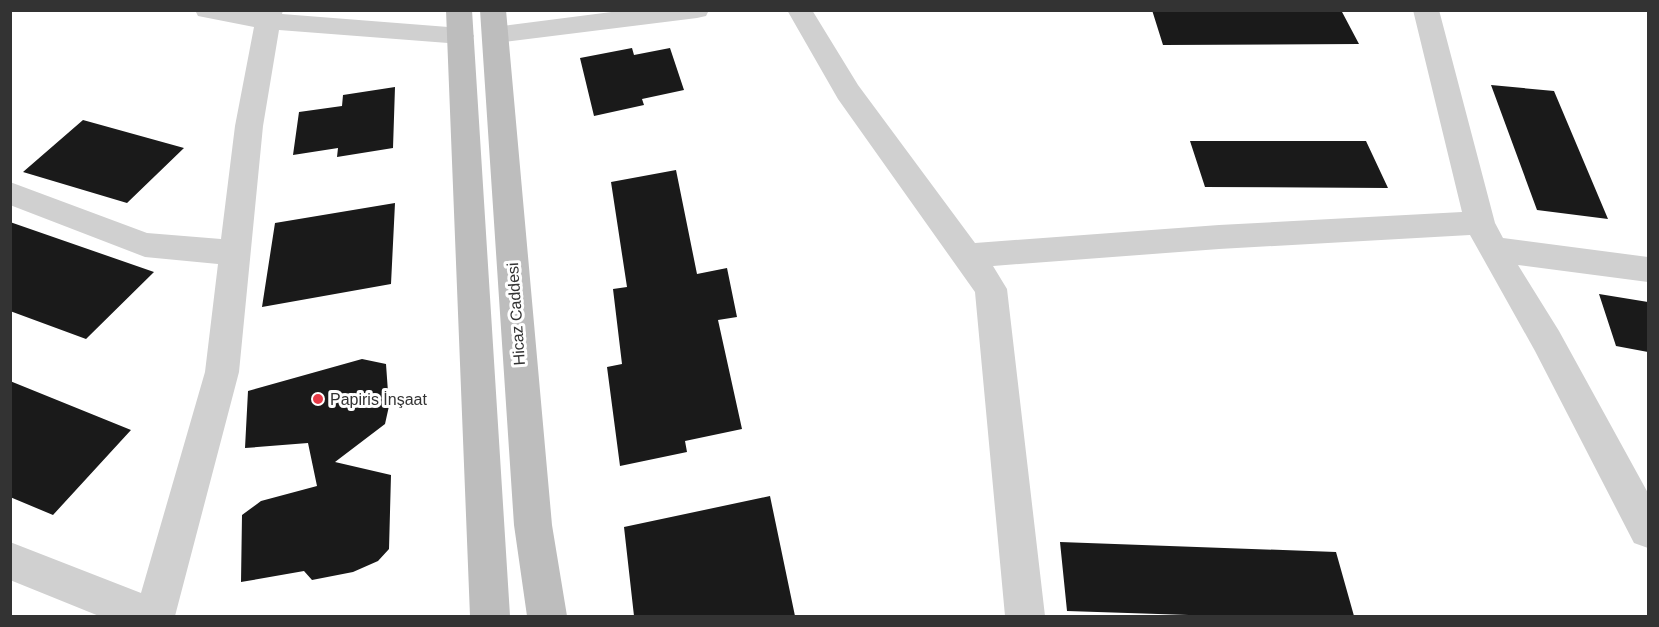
<svg xmlns="http://www.w3.org/2000/svg" width="1659" height="627" viewBox="0 0 1659 627" font-family="Helvetica,sans-serif">
	<rect width="100%" height="100%" fill="#fff"/>
	<path fill="#1a1a1a" d="M 1152,10 L 1341,10 L 1359,44 L 1163,45 Z
		M 632,48 L 634,55 L 670,48 L 684,90 L 642,99 L 644,105 L 594,116 L 580,58 Z
		M 1491,85 L 1554,91 L 1608,219 L 1537,210 Z
		M 395,87 L 393,148 L 337,157 L 338,148 L 293,155 L 299,112 L 342,106 L 343,95 Z
		M 83,120 L 184,148 L 127,203 L 23,172 Z
		M 1190,141 L 1366,141 L 1388,188 L 1205,187 Z
		M 676,170 L 697,274 L 727,268 L 737,317 L 718,320 L 742,429 L 685,441 L 687,452 L 620,466 L 607,367 L 622,364 L 613,289 L 627,287 L 611,182 Z
		M 395,203 L 391,284 L 262,307 L 275,223 Z
		M 10,222 L 154,272 L 86,339 L 10,311 Z
		M 1599,294 L 1648,302 L 1648,352 L 1616,346 Z
		M 362,359 L 386,364 L 389,406 L 385,424 L 335,462 L 391,475 L 389,549 L 378,561 L 353,572 L 312,580 L 304,571 L 241,582 L 242,515 L 261,501 L 317,486 L 308,443 L 245,448 L 248,391 Z
		M 10,381 L 131,430 L 53,515 L 10,497 Z
		M 770,496 L 795,616 L 634,616 L 624,527 Z
		M 1060,542 L 1336,552 L 1354,616 L 1219,616 L 1067,611 Z"/>
	<g fill="none" stroke-linecap="round" stroke-linejoin="round">
		<path fill="#d0d0d0" fill-rule="evenodd" d="M 195,10 L 283,10 L 282,14 L 461,28 L 470,30 L 474,36 L 470,42 L 461,44 L 279,30 L 263,126 L 239,372 L 175,616 L 99,616 L 10,580 L 10,542 L 141,593 L 205,372 L 218,264 L 145,257 L 10,205 L 10,182 L 147,233 L 221,239 L 235,126 L 254,27 L 198,16 Z
			M 627,10 L 709,10 L 706,16 L 697,18 L 495,43 L 486,41 L 482,35 L 486,29 L 495,27 Z
			M 787,10 L 812,10 L 858,85 L 975,243 L 1219,225 L 1462,212 L 1413,10 L 1439,10 L 1495,223 L 1503,238 L 1648,257 L 1648,282 L 1518,265 L 1559,331 L 1648,493 L 1648,548 L 1634,543 L 1535,351 L 1470,235 L 1219,249 L 993,266 L 1007,289 L 1045,616 L 1005,616 L 975,292 L 838,99 Z"/>
		<path fill="#bdbdbd" fill-rule="evenodd" d="M 446,10 L 472,10 L 510,616 L 470,616 Z
			M 480,10 L 506,10 L 552,525 L 567,616 L 527,616 L 514,525 Z"/>
	</g>
	<circle fill="#e63946" stroke="#fff" stroke-width="2" cx="318" cy="399" r="6"/>
	<g text-anchor="middle" dominant-baseline="central" stroke-width="6" stroke-linejoin="round" paint-order="stroke">
		<g font-size="16" fill="#333" stroke="#fff">
			<text transform="translate(516 314) rotate(-94)">Hicaz Caddesi</text>
		</g>
		<g font-size="16" fill="#333" stroke="#fff" text-anchor="start">
			<text x="330" y="399">Papiris İnşaat</text>
		</g>
	</g>
	<rect width="1659" height="627" fill="none" stroke="#333333" stroke-width="24"/>
</svg>
